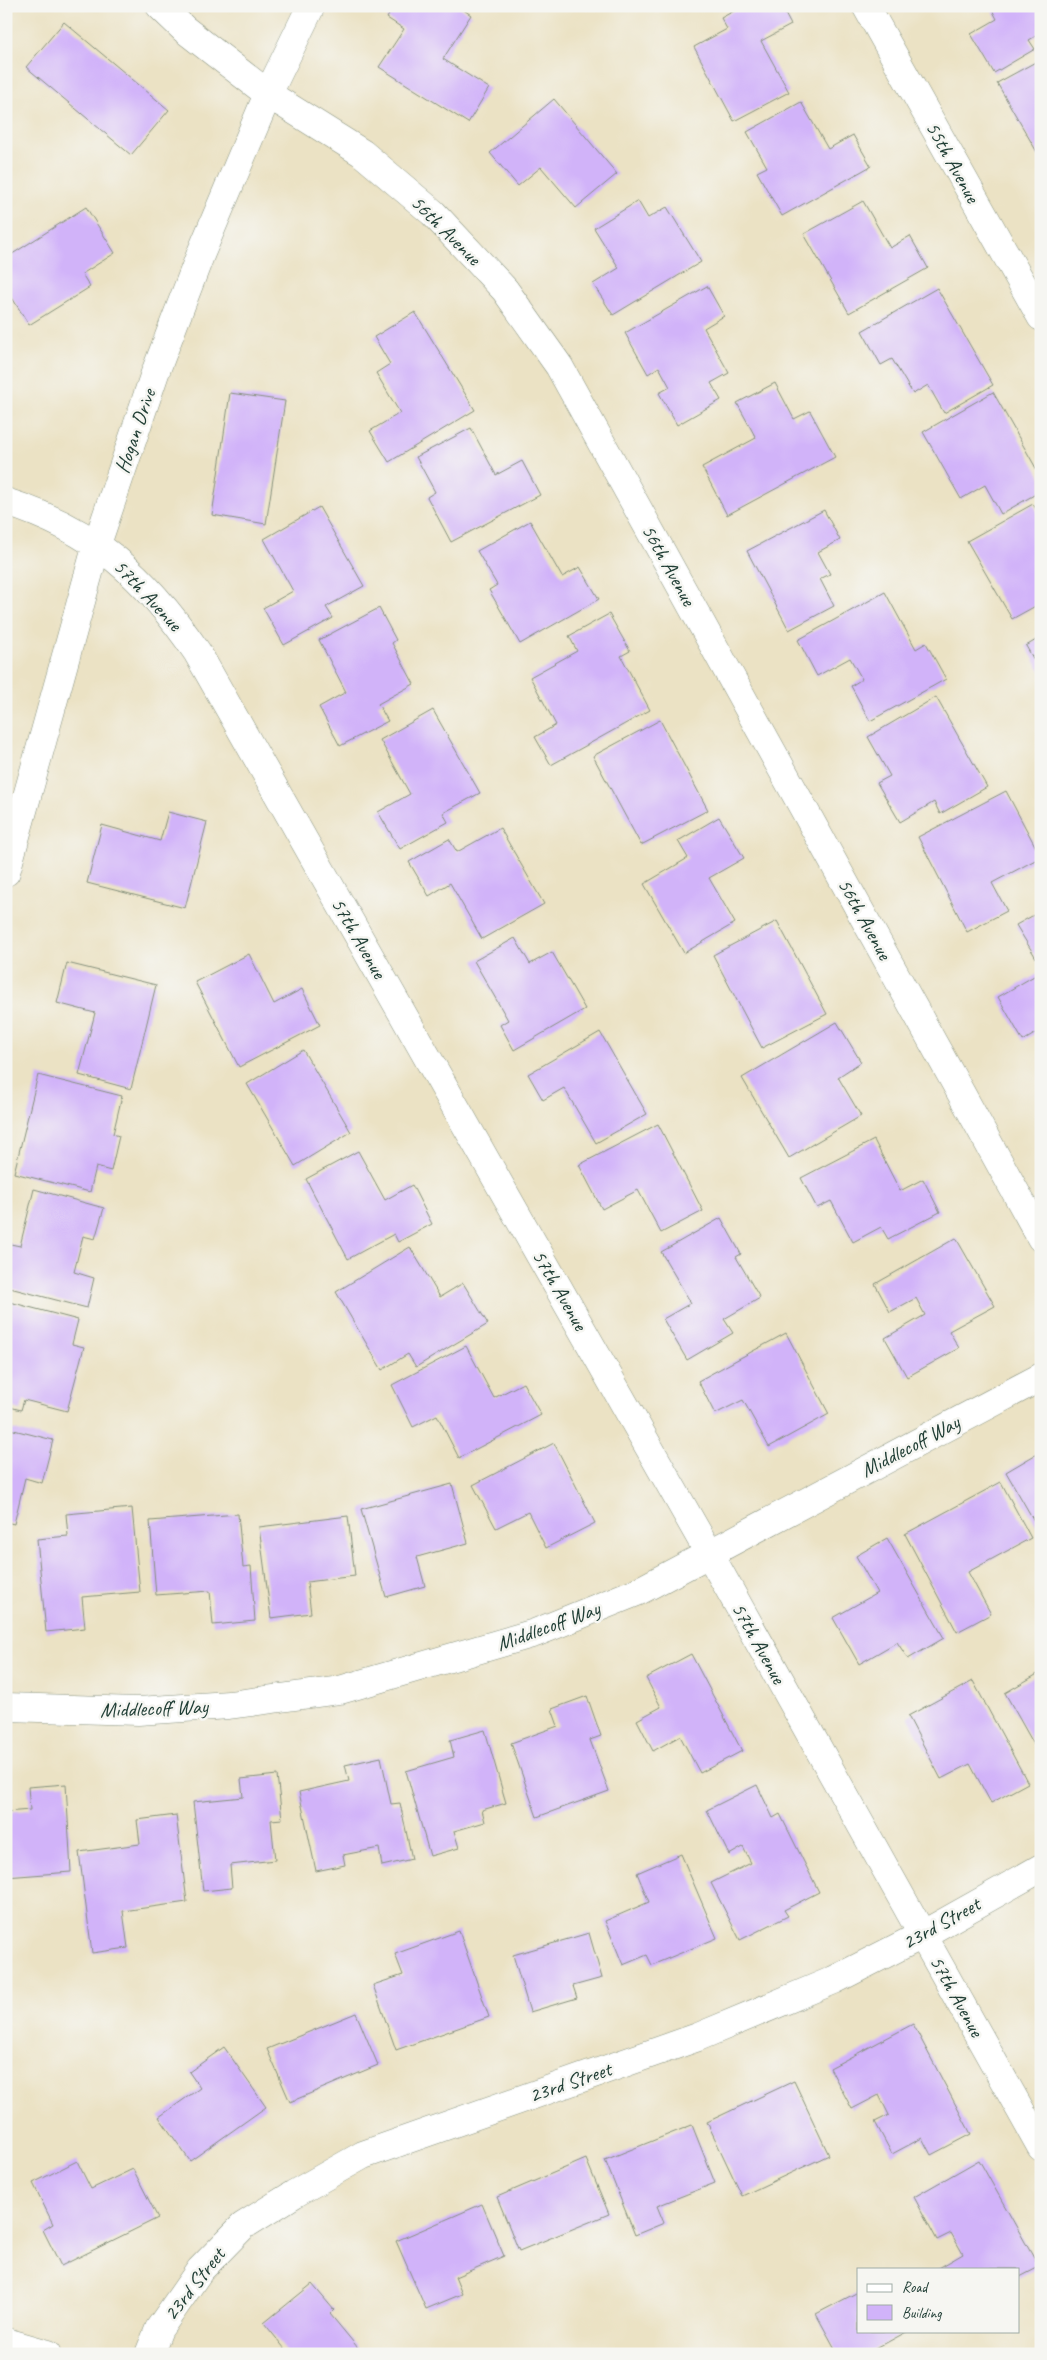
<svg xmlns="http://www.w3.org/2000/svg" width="1047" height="2360" viewBox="0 0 1047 2360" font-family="Caveat,sans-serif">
	<rect width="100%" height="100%" fill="#f6f6f2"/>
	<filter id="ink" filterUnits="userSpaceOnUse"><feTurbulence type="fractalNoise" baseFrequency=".02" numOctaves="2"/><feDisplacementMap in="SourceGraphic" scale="10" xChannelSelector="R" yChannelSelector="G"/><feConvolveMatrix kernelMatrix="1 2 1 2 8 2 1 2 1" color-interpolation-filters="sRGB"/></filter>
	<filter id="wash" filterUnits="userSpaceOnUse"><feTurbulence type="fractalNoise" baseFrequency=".0096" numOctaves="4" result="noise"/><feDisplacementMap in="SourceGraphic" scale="20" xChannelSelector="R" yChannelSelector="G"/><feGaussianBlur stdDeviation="1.12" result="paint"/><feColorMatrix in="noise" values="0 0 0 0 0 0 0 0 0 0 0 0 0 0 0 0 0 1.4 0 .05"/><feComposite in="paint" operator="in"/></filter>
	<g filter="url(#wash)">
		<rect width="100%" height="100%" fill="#ebe2c4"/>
		<g id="blocks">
			<path fill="#d1b3f9" d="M 394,6 L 458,6 L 471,15 L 443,59 L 489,88 L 468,123 L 379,67 L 404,29 L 387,18 Z
				M 743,6 L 781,6 L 791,25 L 761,41 L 789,92 L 734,121 L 694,47 L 727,29 L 721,18 Z
				M 990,6 L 1041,6 L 1041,33 L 1029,40 L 1035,49 L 994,73 L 971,34 L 997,19 Z
				M 64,22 L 169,110 L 131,155 L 26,67 Z
				M 1041,59 L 1041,159 L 997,83 Z
				M 554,99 L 617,174 L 576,208 L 541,167 L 518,186 L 490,153 Z
				M 801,102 L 828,149 L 853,135 L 871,166 L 782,216 L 757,172 L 767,167 L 747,132 Z
				M 638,201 L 648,218 L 667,207 L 701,262 L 613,315 L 593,284 L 619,268 L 594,228 Z
				M 863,201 L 890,248 L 910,236 L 928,268 L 849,313 L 804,234 Z
				M 86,207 L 115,253 L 82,274 L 90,287 L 29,325 L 6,288 L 6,258 Z
				M 707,286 L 724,316 L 704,328 L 729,373 L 711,383 L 721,400 L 677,425 L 659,393 L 670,387 L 659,367 L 648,374 L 625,333 Z
				M 937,288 L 993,385 L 944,413 L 928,385 L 913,394 L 892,359 L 881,365 L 862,331 Z
				M 415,312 L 475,410 L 389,462 L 370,431 L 400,413 L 376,373 L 390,364 L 374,337 Z
				M 775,383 L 794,419 L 810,411 L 835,457 L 727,515 L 702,467 L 756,438 L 737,403 Z
				M 993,392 L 1041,477 L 1041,491 L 1001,514 L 985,485 L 961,499 L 923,432 Z
				M 230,393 L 285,401 L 266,524 L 212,515 Z
				M 471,428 L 496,475 L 522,461 L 540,495 L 451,542 L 427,497 L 435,492 L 416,457 Z
				M 1033,504 L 1041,517 L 1041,603 L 1012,619 L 967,541 Z
				M 319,507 L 364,586 L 326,607 L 333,618 L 284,645 L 263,608 L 293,591 L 264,539 Z
				M 824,510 L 840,540 L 818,552 L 830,574 L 820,579 L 834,606 L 789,630 L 747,551 Z
				M 530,521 L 562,577 L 580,567 L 599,599 L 520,644 L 489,590 L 497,585 L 477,551 Z
				M 885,592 L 916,649 L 926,643 L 946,679 L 870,721 L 851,686 L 862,679 L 850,658 L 817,676 L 798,640 Z
				M 379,608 L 396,640 L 392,643 L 414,684 L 378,704 L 388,721 L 340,746 L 319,707 L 346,692 L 319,640 Z
				M 609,614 L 630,651 L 621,656 L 650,710 L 551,765 L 535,737 L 556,725 L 530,677 L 577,651 L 569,636 Z
				M 1041,637 L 1041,672 L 1026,646 Z
				M 936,697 L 987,787 L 940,814 L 934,802 L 900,822 L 877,783 L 890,776 L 868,737 Z
				M 433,710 L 480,793 L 443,813 L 448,822 L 400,849 L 378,812 L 410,794 L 380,740 Z
				M 660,720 L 708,810 L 641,845 L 593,756 Z
				M 1006,791 L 1041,857 L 992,883 L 1007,911 L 967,932 L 918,837 Z
				M 168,812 L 207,822 L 185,908 L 87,883 L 102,825 L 160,841 Z
				M 719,817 L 744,858 L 709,878 L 735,923 L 684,953 L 644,884 L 688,858 L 678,841 Z
				M 500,828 L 544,904 L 482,939 L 450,883 L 429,896 L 409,862 L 449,839 L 457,852 Z
				M 1041,911 L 1041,966 L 1016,925 Z
				M 777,921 L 827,1014 L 762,1048 L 713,955 Z
				M 515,938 L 530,964 L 552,952 L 585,1009 L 514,1050 L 500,1025 L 508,1020 L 474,961 Z
				M 249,954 L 274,1004 L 302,989 L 320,1025 L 239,1067 L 195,982 Z
				M 67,963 L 156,985 L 131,1089 L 79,1075 L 95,1013 L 57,1003 Z
				M 1041,972 L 1041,1030 L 1023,1041 L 998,997 Z
				M 837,1022 L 861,1062 L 838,1077 L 861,1116 L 789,1158 L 742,1078 Z
				M 600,1032 L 647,1114 L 596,1143 L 564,1088 L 543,1100 L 528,1074 Z
				M 303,1050 L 351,1132 L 295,1166 L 247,1084 Z
				M 38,1075 L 122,1096 L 113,1134 L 119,1136 L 111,1171 L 96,1167 L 90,1192 L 14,1173 Z
				M 658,1124 L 703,1211 L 661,1233 L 638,1190 L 602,1209 L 579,1165 Z
				M 874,1140 L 900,1191 L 923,1179 L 940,1212 L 888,1239 L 881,1227 L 853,1242 L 831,1201 L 817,1208 L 801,1178 Z
				M 358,1151 L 385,1200 L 412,1185 L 432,1224 L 398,1242 L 394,1234 L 348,1259 L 306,1179 Z
				M 34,1189 L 104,1208 L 95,1239 L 83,1236 L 74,1272 L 94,1278 L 87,1308 L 6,1287 L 6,1243 L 20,1246 Z
				M 721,1218 L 741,1254 L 736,1257 L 760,1298 L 724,1319 L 733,1333 L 687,1360 L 663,1319 L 691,1303 L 661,1252 Z
				M 956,1238 L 995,1306 L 949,1331 L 959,1348 L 907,1377 L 885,1338 L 925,1315 L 916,1298 L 890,1312 L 875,1284 Z
				M 410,1247 L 440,1297 L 463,1283 L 488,1324 L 416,1367 L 408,1354 L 382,1370 L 336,1292 Z
				M 6,1301 L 78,1320 L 72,1344 L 84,1347 L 67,1411 L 24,1400 L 21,1410 L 6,1406 Z
				M 786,1333 L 829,1414 L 769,1447 L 743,1400 L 715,1414 L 698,1381 Z
				M 466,1346 L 494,1398 L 523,1383 L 541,1415 L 459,1458 L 437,1415 L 413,1427 L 392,1385 Z
				M 6,1428 L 53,1440 L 42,1483 L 25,1478 L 14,1524 L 6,1522 Z
				M 554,1443 L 595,1523 L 546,1548 L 528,1512 L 496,1528 L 473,1485 Z
				M 1040,1452 L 1041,1453 L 1041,1533 L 1006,1472 Z
				M 1001,1482 L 1031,1538 L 968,1572 L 991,1614 L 957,1632 L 905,1534 Z
				M 452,1484 L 468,1543 L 417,1557 L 425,1586 L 386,1597 L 361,1509 Z
				M 132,1508 L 140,1592 L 82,1597 L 85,1628 L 46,1632 L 37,1539 L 68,1536 L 66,1514 Z
				M 238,1514 L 243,1567 L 251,1566 L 255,1621 L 213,1625 L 210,1591 L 156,1595 L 150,1521 Z
				M 348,1516 L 355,1576 L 307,1582 L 311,1613 L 271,1618 L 259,1527 Z
				M 887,1538 L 944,1638 L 908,1659 L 897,1642 L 859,1664 L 833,1618 L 877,1593 L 856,1556 Z
				M 691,1654 L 742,1751 L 700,1773 L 680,1736 L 653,1751 L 637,1720 L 661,1707 L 646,1678 Z
				M 1041,1672 L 1041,1757 L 1005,1693 Z
				M 973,1681 L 1028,1783 L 991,1803 L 970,1764 L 941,1779 L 908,1716 Z
				M 587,1696 L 601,1736 L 590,1740 L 609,1791 L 537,1817 L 511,1743 L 558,1726 L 552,1709 Z
				M 485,1730 L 506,1803 L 482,1810 L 485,1822 L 454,1831 L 459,1848 L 430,1856 L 406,1771 L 454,1757 L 450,1740 Z
				M 381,1757 L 391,1804 L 400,1803 L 412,1859 L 382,1866 L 379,1848 L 343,1855 L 345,1865 L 316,1871 L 299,1792 L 349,1781 L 345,1765 Z
				M 277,1775 L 282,1819 L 271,1820 L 275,1860 L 230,1865 L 232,1888 L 203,1891 L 193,1802 L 243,1797 L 241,1779 Z
				M 66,1784 L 71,1872 L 6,1877 L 6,1812 L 30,1810 L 28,1787 Z
				M 757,1785 L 773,1818 L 780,1814 L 819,1892 L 784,1910 L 788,1916 L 740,1940 L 711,1883 L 751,1863 L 743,1847 L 729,1855 L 707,1810 Z
				M 176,1815 L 187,1902 L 123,1911 L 128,1948 L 92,1953 L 79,1852 L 140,1844 L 137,1820 Z
				M 681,1854 L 717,1938 L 652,1965 L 647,1955 L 623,1965 L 605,1921 L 649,1902 L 637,1873 Z
				M 459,1931 L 489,2017 L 396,2050 L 373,1985 L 403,1975 L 395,1954 Z
				M 589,1933 L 602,1978 L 573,1986 L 577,1998 L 530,2012 L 513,1955 Z
				M 356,2013 L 378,2065 L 290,2102 L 267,2049 Z
				M 913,2024 L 971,2134 L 931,2155 L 922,2138 L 892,2154 L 875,2122 L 889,2115 L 879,2095 L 852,2109 L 830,2068 Z
				M 224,2047 L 266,2107 L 190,2161 L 159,2117 L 200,2088 L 189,2072 Z
				M 794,2081 L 829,2155 L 742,2196 L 707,2122 Z
				M 692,2125 L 715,2183 L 657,2206 L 664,2223 L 635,2235 L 605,2160 Z
				M 586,2159 L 609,2214 L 519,2251 L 497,2197 Z
				M 979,2160 L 1039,2267 L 1018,2278 L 1018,2269 L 937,2269 L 963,2254 L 951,2233 L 937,2240 L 914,2197 Z
				M 77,2161 L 91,2189 L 133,2169 L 158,2218 L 61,2266 L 43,2230 L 53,2224 L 33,2183 Z
				M 482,2204 L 504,2256 L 455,2277 L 462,2294 L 426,2309 L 396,2241 Z
				M 312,2284 L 334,2310 L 330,2314 L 363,2354 L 289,2354 L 264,2323 Z
				M 858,2292 L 858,2331 L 908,2331 L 866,2354 L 838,2354 L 816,2314 Z"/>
		</g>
	</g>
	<g filter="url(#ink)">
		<use href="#blocks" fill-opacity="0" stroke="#85907c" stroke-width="1"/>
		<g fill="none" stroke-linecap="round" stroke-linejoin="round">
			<g stroke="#85907c" stroke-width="29">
				<path id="street" d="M 160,6 L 184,29 L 268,94 L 362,153 L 433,213 L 505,290 L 559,366 L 1041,1238
					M 866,6 L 1041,317
					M 6,502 C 95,530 145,576 197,652 L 709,1553 L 1041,2147
					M 6,872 L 97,544 L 155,373 L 201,253 L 268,94 L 311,6
					M 6,1707 L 138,1711 L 229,1705 L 340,1690 L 535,1633 L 639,1591 L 1041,1377
					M 6,2342 L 48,2354
					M 149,2354 L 159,2329 L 200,2270 L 243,2226 L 294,2194 L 363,2155 L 698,2037 L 834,1980 L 922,1935 L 1041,1868"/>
			</g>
			<use href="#street" stroke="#fff" stroke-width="28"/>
		</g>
	</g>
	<g text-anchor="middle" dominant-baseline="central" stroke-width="5" stroke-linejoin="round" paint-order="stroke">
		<g font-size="21" fill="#1f3d34" stroke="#f6f6f2">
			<text transform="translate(953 162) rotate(61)">55th Avenue</text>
			<text transform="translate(446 230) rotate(45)">56th Avenue</text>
			<text transform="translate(135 431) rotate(-71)">Hogan Drive</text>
			<text transform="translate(669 565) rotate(61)">56th Avenue</text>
			<text transform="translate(148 595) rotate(47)">57th Avenue</text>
			<text transform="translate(865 919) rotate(61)">56th Avenue</text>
			<text transform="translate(359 938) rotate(60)">57th Avenue</text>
			<text transform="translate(560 1290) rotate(60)">57th Avenue</text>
			<text transform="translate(910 1446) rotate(-28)">Middlecoff Way</text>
			<text transform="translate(548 1626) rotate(-20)">Middlecoff Way</text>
			<text transform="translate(759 1643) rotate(61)">57th Avenue</text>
			<text transform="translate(154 1708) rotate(-2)">Middlecoff Way</text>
			<text transform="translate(941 1923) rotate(-29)">23rd Street</text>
			<text transform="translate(957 1996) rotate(61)">57th Avenue</text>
			<text transform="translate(570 2082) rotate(-19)">23rd Street</text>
			<text transform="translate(194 2284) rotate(-52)">23rd Street</text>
		</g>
	</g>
	<rect width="1047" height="2360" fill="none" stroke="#f6f6f2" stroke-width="25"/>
	<rect x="857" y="2268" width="162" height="65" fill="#f6f6f2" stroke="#a0aca6"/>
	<rect x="867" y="2284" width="25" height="8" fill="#ffffff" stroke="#a0aca6"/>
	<text x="902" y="2292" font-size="15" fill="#1f3d34">Road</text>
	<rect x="867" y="2305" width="25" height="15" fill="#d1b3f9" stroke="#a0aca6"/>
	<text x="902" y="2318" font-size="15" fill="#1f3d34">Building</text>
</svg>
